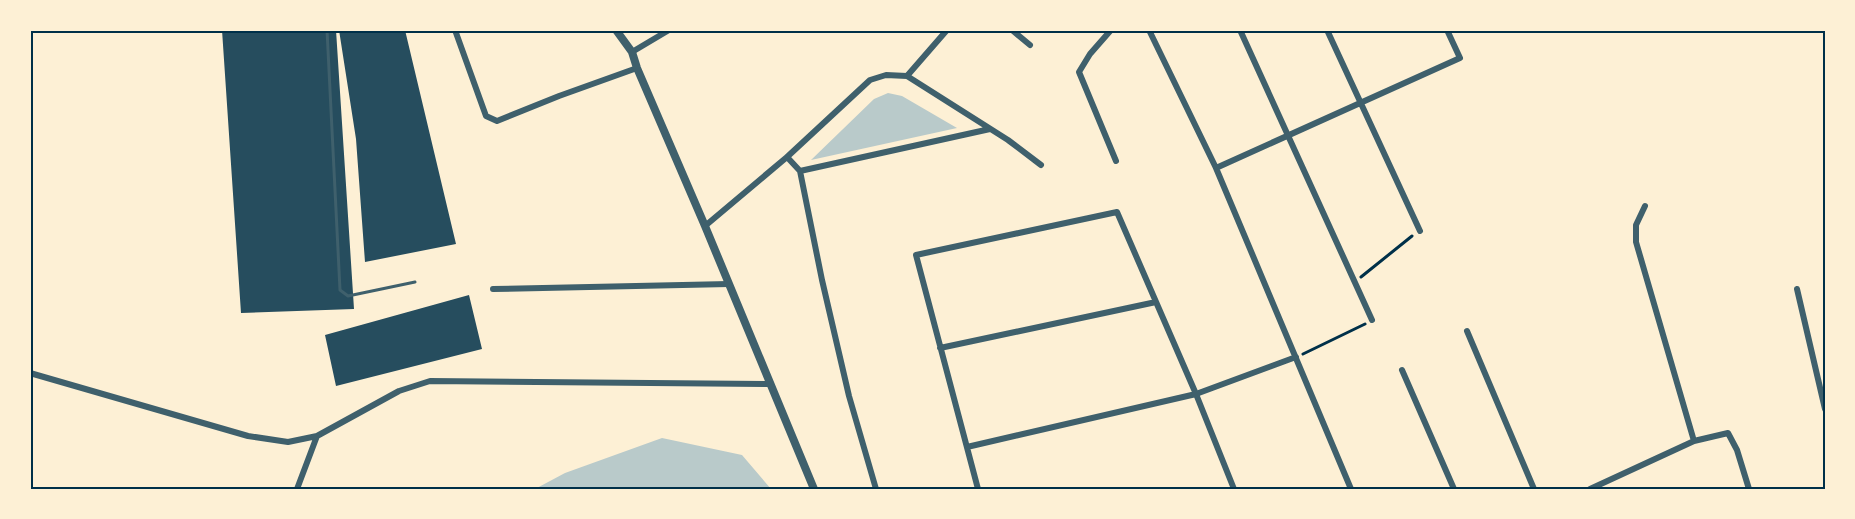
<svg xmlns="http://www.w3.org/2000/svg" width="1855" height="519" viewBox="0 0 1855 519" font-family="'Source Sans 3',sans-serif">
	<rect width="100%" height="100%" fill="#fdf0d5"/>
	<path fill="#b9caca" d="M 888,93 L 902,96 L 957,128 L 811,160 L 874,99 Z
		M 662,438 L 742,455 L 771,489 L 535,489 L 565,473 Z"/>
	<path fill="#264d5e" d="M 222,30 L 336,30 L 354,309 L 241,313 Z
		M 339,30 L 405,30 L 456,244 L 365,262 L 356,139 Z
		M 469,295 L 482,349 L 336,386 L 325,335 Z"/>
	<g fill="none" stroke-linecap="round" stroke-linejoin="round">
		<path stroke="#003049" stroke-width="3" d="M 1361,277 L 1412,236
			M 1303,354 L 1365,324"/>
		<path stroke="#3f606c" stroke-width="3" d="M 327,30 L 340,290 L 348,296 L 415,282"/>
		<path stroke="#3f606c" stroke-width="6" d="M 455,30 L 486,116 L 497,121 L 559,96 L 637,68
			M 1012,30 L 1030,45
			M 1111,30 L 1090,54 L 1079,72 L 1116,161
			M 1149,30 L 1216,168 L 1351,489
			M 1240,30 L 1372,320
			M 1327,30 L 1420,231
			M 632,52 L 669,30
			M 907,76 L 1008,140 L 1041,165
			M 787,157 L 800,171 L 822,280 L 849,396 L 876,489
			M 1216,168 L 1460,58 L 1447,30
			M 800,171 L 990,129
			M 1645,206 L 1636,225 L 1636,242 L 1694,441
			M 705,226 L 787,157 L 870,80 L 886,75 L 907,76 L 947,30
			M 493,289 L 729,284
			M 1797,289 L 1825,409
			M 1467,331 L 1534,489
			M 940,348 L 1156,302
			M 1402,370 L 1454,489
			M 30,373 L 248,436 L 288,442 L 317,436 L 399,391 L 430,381 L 771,384
			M 967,447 L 1196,394 L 1296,357
			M 297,489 L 317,436
			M 978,489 L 916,255 L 1117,212 L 1196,394 L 1234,489
			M 1590,489 L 1694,441 L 1728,433 L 1737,450 L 1749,489"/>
		<path stroke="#3f606c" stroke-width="8" d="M 616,30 L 632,52 L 637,68 L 705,226 L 814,489"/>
	</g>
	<rect width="1855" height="519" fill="none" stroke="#fdf0d5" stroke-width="63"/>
	<rect x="32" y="32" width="1792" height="456" fill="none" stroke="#003049" stroke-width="2"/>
</svg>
